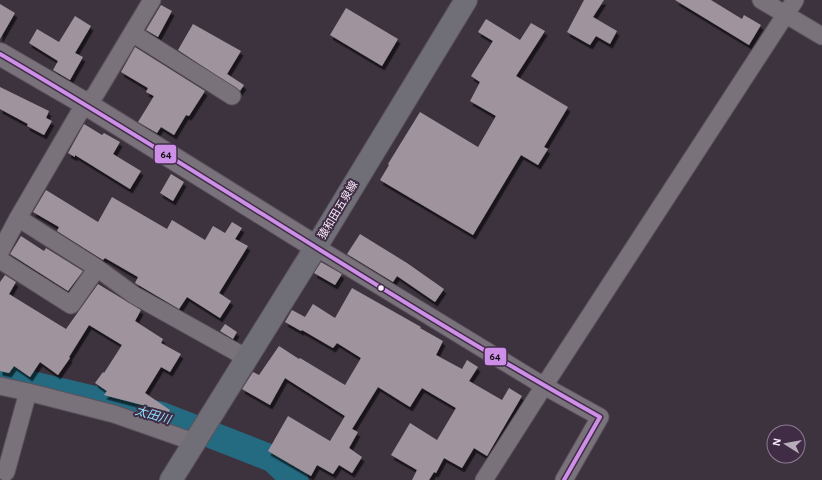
<svg xmlns="http://www.w3.org/2000/svg" width="822" height="480" viewBox="0 0 822 480" font-family="'Alegreya Sans','Noto Sans JP',sans-serif">
	<defs>
		<filter id="shadow"><feDropShadow dx="2.5" dy="4.5" stdDeviation="0" flood-color="#0009"/></filter>
	</defs>
	<rect width="100%" height="100%" fill="#3c333f"/>
	<g fill="none" stroke-linecap="round" stroke-linejoin="round">
		<path stroke="#246b81" stroke-width="27" d="M 0,377 L 163,416 L 273,459 L 295,480"/>
	</g>
	<path fill="#9f949d" filter="url(#shadow)" d="M 584,0 L 604,0 L 593,17 L 617,31 L 610,44 L 596,36 L 590,45 L 567,32 Z
		M 675,0 L 711,0 L 742,19 L 744,15 L 761,25 L 749,45 Z
		M 0,4 L 15,13 L 0,39 Z
		M 161,5 L 172,11 L 158,37 L 146,30 Z
		M 346,8 L 398,39 L 382,66 L 330,35 Z
		M 75,16 L 91,26 L 75,53 L 83,57 L 70,80 L 53,70 L 58,61 L 29,43 L 37,29 L 59,42 Z
		M 486,19 L 520,40 L 531,23 L 545,31 L 516,76 L 568,107 L 544,147 L 548,149 L 538,165 L 521,155 L 473,235 L 380,180 L 389,165 L 388,164 L 420,112 L 478,147 L 496,116 L 470,101 L 480,82 L 471,76 L 493,41 L 478,32 Z
		M 193,24 L 241,51 L 227,74 L 244,85 L 240,91 L 178,50 Z
		M 135,47 L 205,91 L 189,116 L 186,115 L 174,135 L 161,127 L 157,133 L 138,122 L 154,96 L 146,92 L 148,88 L 121,72 Z
		M 0,87 L 49,111 L 46,118 L 52,121 L 44,135 L 27,126 L 28,124 L 0,109 Z
		M 84,124 L 102,135 L 104,133 L 120,142 L 113,154 L 141,171 L 130,189 L 75,155 L 75,157 L 68,153 Z
		M 171,174 L 184,182 L 173,201 L 160,193 Z
		M 46,190 L 98,222 L 112,197 L 167,229 L 172,220 L 205,240 L 213,226 L 225,233 L 232,222 L 242,228 L 235,239 L 248,246 L 219,293 L 231,301 L 220,318 L 187,297 L 179,309 L 135,283 L 138,277 L 105,258 L 103,260 L 57,231 L 59,227 L 33,212 Z
		M 360,234 L 407,263 L 444,289 L 435,302 L 397,276 L 393,282 L 347,254 Z
		M 21,236 L 44,251 L 46,248 L 83,271 L 68,291 L 10,254 Z
		M 321,262 L 342,274 L 335,285 L 314,273 Z
		M 5,275 L 16,282 L 9,294 L 66,329 L 98,284 L 141,310 L 135,321 L 163,339 L 161,343 L 181,354 L 170,372 L 161,367 L 145,393 L 170,410 L 169,412 L 104,395 L 107,391 L 95,383 L 103,372 L 104,373 L 122,345 L 89,325 L 69,357 L 70,358 L 58,375 L 40,362 L 30,377 L 14,366 L 9,373 L 0,371 L 0,282 Z
		M 352,288 L 421,327 L 420,328 L 443,341 L 436,355 L 462,369 L 467,360 L 478,367 L 469,381 L 502,400 L 509,388 L 522,396 L 487,456 L 474,448 L 462,468 L 444,458 L 436,473 L 434,472 L 429,480 L 412,480 L 417,470 L 391,455 L 410,423 L 437,440 L 456,408 L 422,388 L 410,407 L 378,387 L 352,429 L 358,432 L 349,448 L 362,457 L 352,473 L 339,465 L 333,474 L 317,465 L 311,476 L 268,451 L 288,416 L 330,441 L 345,416 L 285,378 L 270,405 L 242,389 L 253,372 L 259,375 L 279,346 L 299,359 L 300,358 L 345,385 L 361,358 L 337,343 L 333,348 L 302,330 L 301,331 L 285,322 L 292,310 L 305,317 L 313,304 L 335,318 Z
		M 225,324 L 237,332 L 233,339 L 220,331 Z"/>
	<g fill="none" stroke-linecap="round" stroke-linejoin="round">
		<g stroke="#5b525d" stroke-width="19">
			<path id="minor" d="M 761,0 L 822,36
				M 132,33 L 232,96
				M 18,218 L 97,268 L 134,295 L 247,358
				M 316,247 L 544,386 L 600,417 L 564,480
				M 0,252 L 18,218 L 78,115 L 86,104 L 95,95 L 152,0
				M 0,260 L 71,305 L 97,268
				M 0,386 L 28,392 L 114,414 L 194,442
				M 6,472 L 28,392
				M 484,480 L 544,386 L 795,0"/>
		</g>
		<g stroke="#5b525d" stroke-width="24">
			<path id="tertiary" d="M 0,54 L 86,104 L 316,247"/>
		</g>
		<g stroke="#5b525d" stroke-width="24">
			<path id="secondary" d="M 171,480 L 316,247 L 466,0"/>
		</g>
		<use href="#minor" stroke="#79727b" stroke-width="17"/>
		<use href="#tertiary" stroke="#79727b" stroke-width="22"/>
		<use href="#secondary" stroke="#706e76" stroke-width="22"/>
		<g stroke="#402d45" stroke-width="7">
			<path id="bus-1" d="M 0,54 C 202,172 396,303 600,417 L 564,480"/>
		</g>
		<use href="#bus-1" stroke="#ce8fe9" stroke-width="4"/>
	</g>
	<circle fill="#faeefd" stroke="#402d45" stroke-width="1.5" cx="381" cy="288" r="3.5"/>
	<g text-anchor="middle" dominant-baseline="central" stroke-width="4" stroke-linejoin="round" paint-order="stroke">
		<g font-size="11" fill="#faeefd" stroke="#402d45">
			<text transform="translate(338 210) rotate(-59)">猿和田五泉線</text>
		</g>
		<g font-size="12" font-style="italic" fill="#8ee0fe" stroke="#402d45">
			<text transform="translate(153 415) rotate(16)">太田川</text>
		</g>
	</g>
	<g stroke="#402d45" stroke-width="1.5">
		<rect x="154" y="144" width="23" height="20" rx="4" fill="#ce8fe9"/>
		<rect x="484" y="347" width="23" height="19" rx="4" fill="#ce8fe9"/>
	</g>
	<g font-size="11" text-anchor="middle" font-weight="bold" fill="#111">
		<text x="166" y="158">64</text>
		<text x="495" y="360">64</text>
	</g>
	<g transform="translate(786 444) rotate(281)"><circle r="19" fill="#402d45" stroke="#8a7a8f"/>
	<path d="M0-3L7 15L0 10L-7 15Z" fill="#b8adba"/>
	<text y="-6" font-size="11" font-weight="bold" text-anchor="middle" fill="#faeefd">N</text>
	</g>
</svg>
